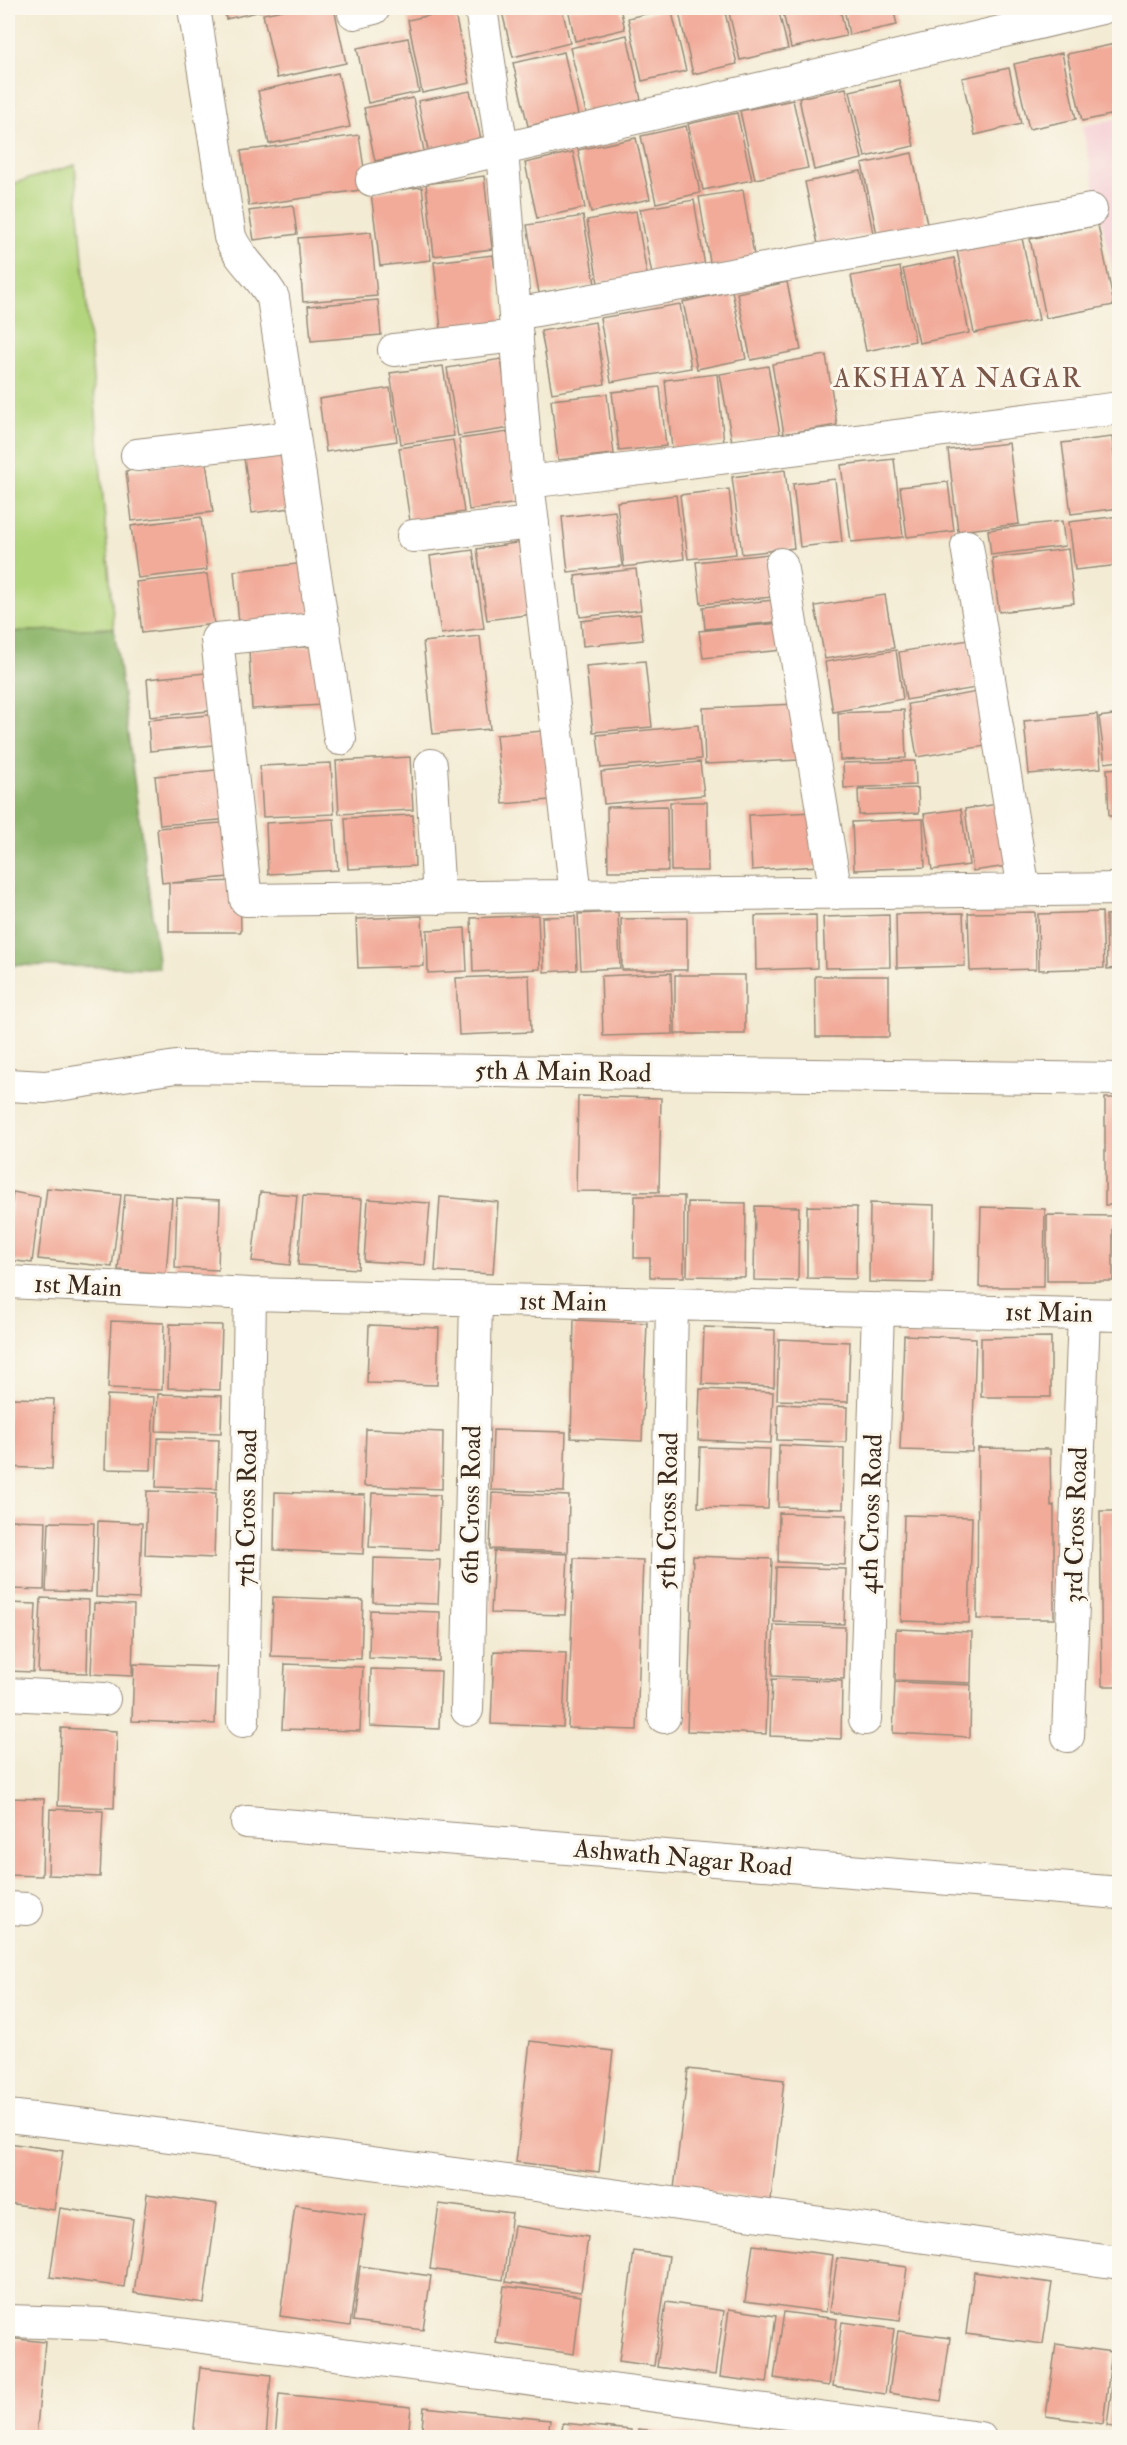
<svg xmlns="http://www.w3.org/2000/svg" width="1127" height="2445" viewBox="0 0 1127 2445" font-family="'IM FELL Double Pica',serif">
	<rect width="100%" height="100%" fill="#fbf7ec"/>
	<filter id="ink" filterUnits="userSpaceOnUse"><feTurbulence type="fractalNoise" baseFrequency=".0167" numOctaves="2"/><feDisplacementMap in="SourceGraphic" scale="12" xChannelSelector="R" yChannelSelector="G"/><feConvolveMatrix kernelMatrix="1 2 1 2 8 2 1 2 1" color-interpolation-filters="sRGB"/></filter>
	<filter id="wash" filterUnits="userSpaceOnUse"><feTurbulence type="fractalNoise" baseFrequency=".008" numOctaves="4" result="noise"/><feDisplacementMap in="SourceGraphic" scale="24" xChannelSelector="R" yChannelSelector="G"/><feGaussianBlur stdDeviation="1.35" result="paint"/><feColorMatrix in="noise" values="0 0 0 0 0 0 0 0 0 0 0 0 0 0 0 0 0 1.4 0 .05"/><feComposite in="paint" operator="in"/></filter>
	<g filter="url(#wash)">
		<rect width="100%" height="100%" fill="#f3ebd3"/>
		<path fill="#f6cfd6" d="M 1119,118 L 1119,303 L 1082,126 Z"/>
		<path fill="#b3d57d" stroke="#77804e" stroke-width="1.5" d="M 75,165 L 114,628 L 8,632 L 8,185 Z"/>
		<path fill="#8eb66c" stroke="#647045" stroke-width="1.5" d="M 114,628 L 159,968 L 8,965 L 8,632 Z"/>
		<g id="blocks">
			<path fill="#f2aa99" d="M 224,8 L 275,8 L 226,19 Z
				M 292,8 L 334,8 L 346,63 L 277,78 L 263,14 Z
				M 501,8 L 562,8 L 570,43 L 513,57 Z
				M 568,8 L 620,8 L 625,29 L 575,41 Z
				M 671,8 L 686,71 L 642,81 L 628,18 Z
				M 678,8 L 724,8 L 737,64 L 693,74 Z
				M 728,8 L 778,8 L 788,49 L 740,60 Z
				M 782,8 L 840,8 L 846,36 L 791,48 Z
				M 844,8 L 893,8 L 897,25 L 849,35 Z
				M 454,10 L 470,83 L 422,93 L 408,20 Z
				M 627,35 L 641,100 L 586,113 L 570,48 Z
				M 408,38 L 419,92 L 368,103 L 357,48 Z
				M 1120,43 L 1120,113 L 1082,121 L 1067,54 Z
				M 564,52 L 578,115 L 528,126 L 513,63 Z
				M 1062,53 L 1076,119 L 1029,129 L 1014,64 Z
				M 1009,68 L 1021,124 L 975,135 L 962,78 Z
				M 338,73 L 350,127 L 269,144 L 258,91 Z
				M 899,80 L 914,146 L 865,157 L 850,91 Z
				M 846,88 L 862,159 L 814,170 L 799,98 Z
				M 470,91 L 481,139 L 428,150 L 418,101 Z
				M 413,98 L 424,151 L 375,161 L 364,108 Z
				M 793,100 L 808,168 L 755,179 L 740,111 Z
				M 737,113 L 752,180 L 703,190 L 688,124 Z
				M 686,126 L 700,193 L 656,203 L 641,136 Z
				M 359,135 L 367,189 L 249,206 L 241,151 Z
				M 636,138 L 650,199 L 591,212 L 578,150 Z
				M 573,152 L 585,208 L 537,218 L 525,163 Z
				M 912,153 L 927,224 L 877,234 L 862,164 Z
				M 861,171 L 873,233 L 818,244 L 805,182 Z
				M 484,176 L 492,249 L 434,256 L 426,184 Z
				M 422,187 L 431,260 L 380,266 L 371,193 Z
				M 743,190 L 755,261 L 711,268 L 699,197 Z
				M 694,200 L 705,266 L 652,275 L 640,209 Z
				M 293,205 L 297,234 L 254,240 L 249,211 Z
				M 636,211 L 647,275 L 598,283 L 587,220 Z
				M 583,216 L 595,284 L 539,293 L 527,225 Z
				M 1098,225 L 1114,305 L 1046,318 L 1030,239 Z
				M 371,232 L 377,296 L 303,302 L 298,238 Z
				M 1022,238 L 1039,320 L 974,333 L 957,251 Z
				M 493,255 L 501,322 L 441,330 L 434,262 Z
				M 954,258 L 969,333 L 919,343 L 903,269 Z
				M 900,267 L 915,341 L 866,351 L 851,276 Z
				M 787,282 L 801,350 L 751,360 L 737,293 Z
				M 732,291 L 746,359 L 697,369 L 683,302 Z
				M 378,300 L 381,335 L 311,341 L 308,306 Z
				M 680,304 L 691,368 L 611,382 L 600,318 Z
				M 595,322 L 605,384 L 552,393 L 541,331 Z
				M 826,355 L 837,425 L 784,434 L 772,364 Z
				M 501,359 L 511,428 L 458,436 L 447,368 Z
				M 443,366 L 454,436 L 401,444 L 390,373 Z
				M 768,366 L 780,434 L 732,442 L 720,374 Z
				M 717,374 L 724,443 L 672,449 L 665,380 Z
				M 660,387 L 666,446 L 619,451 L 612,392 Z
				M 390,388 L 397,441 L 326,452 L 319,399 Z
				M 607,394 L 614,454 L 558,460 L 551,400 Z
				M 508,432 L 518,503 L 469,510 L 459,439 Z
				M 1112,437 L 1120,508 L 1071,514 L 1062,443 Z
				M 453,440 L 464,512 L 410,521 L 399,448 Z
				M 1009,443 L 1019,524 L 958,531 L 948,450 Z
				M 283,452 L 291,508 L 252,513 L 244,458 Z
				M 894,459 L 903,537 L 851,542 L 841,465 Z
				M 206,461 L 213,512 L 132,521 L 126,471 Z
				M 785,470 L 794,548 L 742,554 L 732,477 Z
				M 835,479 L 842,542 L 800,547 L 793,484 Z
				M 948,482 L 954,531 L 907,537 L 900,487 Z
				M 729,489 L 736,554 L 688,559 L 680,495 Z
				M 676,495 L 684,559 L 624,567 L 617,502 Z
				M 615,511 L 622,566 L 568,572 L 562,517 Z
				M 1120,516 L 1120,565 L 1075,570 L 1069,522 Z
				M 201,517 L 207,570 L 138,578 L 131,526 Z
				M 1062,521 L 1065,546 L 991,555 L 988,530 Z
				M 523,542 L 533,614 L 487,620 L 477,549 Z
				M 1068,549 L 1074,603 L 999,612 L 992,558 Z
				M 473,550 L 484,628 L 441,634 L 430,556 Z
				M 768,554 L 772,597 L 701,604 L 696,562 Z
				M 306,563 L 311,616 L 239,623 L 234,571 Z
				M 636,569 L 641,610 L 580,617 L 575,576 Z
				M 207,574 L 214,624 L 142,633 L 136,582 Z
				M 885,595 L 894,648 L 825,659 L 815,606 Z
				M 774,600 L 776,622 L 705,629 L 703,607 Z
				M 640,614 L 643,640 L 583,646 L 581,621 Z
				M 780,623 L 783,650 L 703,658 L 699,631 Z
				M 480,636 L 490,729 L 433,734 L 423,642 Z
				M 968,640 L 976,688 L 906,700 L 899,652 Z
				M 321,646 L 323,705 L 252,709 L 249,650 Z
				M 896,650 L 903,699 L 833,712 L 825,662 Z
				M 645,661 L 652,727 L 593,732 L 586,666 Z
				M 215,672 L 218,710 L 150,717 L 147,679 Z
				M 977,692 L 986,746 L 917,757 L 908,704 Z
				M 798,704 L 800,760 L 705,764 L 703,708 Z
				M 904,710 L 906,758 L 840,760 L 838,713 Z
				M 221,714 L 224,744 L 150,751 L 148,720 Z
				M 1097,714 L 1101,768 L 1029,774 L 1024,721 Z
				M 1120,714 L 1120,761 L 1105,763 L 1099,717 Z
				M 698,725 L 701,759 L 601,768 L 597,735 Z
				M 543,731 L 550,800 L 503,804 L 496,735 Z
				M 410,757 L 413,810 L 339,814 L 336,761 Z
				M 915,761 L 916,785 L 844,788 L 843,763 Z
				M 700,762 L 704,795 L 604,804 L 601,772 Z
				M 331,763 L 334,814 L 263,817 L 260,766 Z
				M 1120,768 L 1120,816 L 1109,816 L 1107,769 Z
				M 226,769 L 231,819 L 160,825 L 155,776 Z
				M 918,788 L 919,813 L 859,815 L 858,790 Z
				M 670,802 L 707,802 L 708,871 L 671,871 Z
				M 998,804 L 1007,866 L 973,871 L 965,809 Z
				M 667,806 L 668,871 L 608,871 L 607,807 Z
				M 961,809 L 969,865 L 932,870 L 924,814 Z
				M 815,812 L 819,866 L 752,870 L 749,815 Z
				M 413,815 L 415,866 L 348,869 L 345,818 Z
				M 334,819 L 338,870 L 268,874 L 266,823 Z
				M 923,819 L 925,867 L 854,870 L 852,822 Z
				M 233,822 L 238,876 L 171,883 L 240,881 L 241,932 L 169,932 L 169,882 L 162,883 L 157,828 Z
				M 1115,823 L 1120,823 L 1120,869 L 1118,869 Z
				M 618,912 L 620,968 L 581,970 L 578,914 Z
				M 1035,912 L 1036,969 L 970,971 L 968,913 Z
				M 1102,912 L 1104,968 L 1039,970 L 1038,914 Z
				M 963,913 L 965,966 L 897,968 L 896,914 Z
				M 1120,914 L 1120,968 L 1107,969 L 1106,915 Z
				M 538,915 L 540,969 L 473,972 L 471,918 Z
				M 816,915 L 817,968 L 756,970 L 755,916 Z
				M 889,915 L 890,967 L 825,968 L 823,917 Z
				M 422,916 L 424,966 L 358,968 L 356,919 Z
				M 575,916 L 577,970 L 544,972 L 542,917 Z
				M 687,918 L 687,970 L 622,970 L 621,919 Z
				M 465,928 L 467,971 L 428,973 L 427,930 Z
				M 671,973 L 673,1034 L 603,1036 L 601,976 Z
				M 529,975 L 531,1032 L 459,1035 L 456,978 Z
				M 675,975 L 745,975 L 745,1034 L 675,1034 Z
				M 815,976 L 889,976 L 889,1037 L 816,1037 Z
				M 578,1096 L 661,1098 L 659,1192 L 576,1191 Z
				M 1105,1098 L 1120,1098 L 1120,1205 L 1105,1205 Z
				M 47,1188 L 121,1195 L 112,1267 L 38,1259 Z
				M 13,1192 L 40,1197 L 32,1263 L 8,1260 L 8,1231 Z
				M 260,1192 L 297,1195 L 290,1265 L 252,1261 Z
				M 125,1194 L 172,1198 L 166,1274 L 118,1270 Z
				M 303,1196 L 362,1199 L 358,1269 L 298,1265 Z
				M 635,1196 L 684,1196 L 684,1277 L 650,1277 L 650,1258 L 634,1258 Z
				M 440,1197 L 498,1202 L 493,1274 L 435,1271 Z
				M 177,1198 L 220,1200 L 218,1270 L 175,1268 Z
				M 368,1199 L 430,1203 L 425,1265 L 364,1261 Z
				M 688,1202 L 746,1203 L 745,1277 L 687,1276 Z
				M 870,1203 L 934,1205 L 933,1283 L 869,1282 Z
				M 755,1206 L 799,1207 L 798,1281 L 754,1280 Z
				M 807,1206 L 857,1207 L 856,1279 L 807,1278 Z
				M 981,1207 L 1045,1209 L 1044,1287 L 979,1287 Z
				M 1047,1215 L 1113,1216 L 1113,1281 L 1047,1281 Z
				M 574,1320 L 647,1323 L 642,1441 L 571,1438 Z
				M 111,1321 L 164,1323 L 162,1390 L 108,1388 Z
				M 170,1324 L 222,1325 L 220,1390 L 168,1388 Z
				M 369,1325 L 439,1328 L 437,1385 L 367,1383 Z
				M 704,1327 L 775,1330 L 774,1387 L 702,1384 Z
				M 904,1335 L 976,1338 L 972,1452 L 900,1450 Z
				M 1051,1337 L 1051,1397 L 981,1397 L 981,1338 Z
				M 779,1339 L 850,1342 L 848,1402 L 777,1400 Z
				M 700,1389 L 773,1392 L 771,1443 L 698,1440 Z
				M 158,1394 L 222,1396 L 221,1433 L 156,1431 Z
				M 107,1395 L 154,1397 L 151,1470 L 105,1469 Z
				M 8,1398 L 54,1399 L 52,1469 L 8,1467 Z
				M 778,1404 L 847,1407 L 846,1442 L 777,1440 Z
				M 366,1429 L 443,1432 L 442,1489 L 364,1486 Z
				M 493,1430 L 566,1432 L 564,1492 L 491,1490 Z
				M 158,1438 L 219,1440 L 217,1489 L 156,1487 Z
				M 779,1445 L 844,1448 L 843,1509 L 778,1507 Z
				M 700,1447 L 770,1449 L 768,1509 L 698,1507 Z
				M 978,1448 L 1050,1449 L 1051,1506 L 1054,1505 L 1054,1619 L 977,1619 Z
				M 147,1491 L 216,1493 L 214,1558 L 145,1555 Z
				M 275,1492 L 365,1495 L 363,1554 L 274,1550 Z
				M 372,1493 L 440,1495 L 438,1550 L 369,1547 Z
				M 492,1493 L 569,1496 L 568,1552 L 490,1549 Z
				M 1100,1511 L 1120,1511 L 1120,1686 L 1102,1686 Z
				M 779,1513 L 847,1515 L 845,1565 L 778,1562 Z
				M 904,1515 L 972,1517 L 969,1623 L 901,1621 Z
				M 8,1520 L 46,1521 L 44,1590 L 8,1589 Z
				M 98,1521 L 142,1523 L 139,1599 L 96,1597 Z
				M 49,1522 L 94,1523 L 91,1592 L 46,1591 Z
				M 494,1551 L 568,1554 L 565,1615 L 491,1613 Z
				M 693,1556 L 772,1559 L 766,1734 L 687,1731 Z
				M 374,1558 L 440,1560 L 438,1604 L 373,1602 Z
				M 574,1558 L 643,1560 L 637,1730 L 568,1728 Z
				M 776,1567 L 846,1569 L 844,1624 L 774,1622 Z
				M 273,1597 L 363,1600 L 361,1659 L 271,1656 Z
				M 41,1598 L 89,1600 L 87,1673 L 38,1672 Z
				M 8,1603 L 36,1604 L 33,1672 L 8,1671 Z
				M 94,1603 L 134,1605 L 132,1676 L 91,1674 Z
				M 370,1610 L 440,1612 L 439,1661 L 369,1658 Z
				M 774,1625 L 845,1627 L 844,1679 L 772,1676 Z
				M 896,1629 L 972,1632 L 971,1683 L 895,1680 Z
				M 494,1651 L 566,1653 L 563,1727 L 491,1724 Z
				M 134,1664 L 217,1667 L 215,1724 L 132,1721 Z
				M 285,1664 L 363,1667 L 360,1731 L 282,1729 Z
				M 371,1669 L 441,1671 L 439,1729 L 370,1726 Z
				M 772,1679 L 842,1681 L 841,1739 L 770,1736 Z
				M 895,1682 L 971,1685 L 970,1737 L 893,1733 Z
				M 61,1728 L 117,1731 L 114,1808 L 58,1806 Z
				M 8,1798 L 44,1799 L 42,1876 L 8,1875 Z
				M 50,1809 L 103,1811 L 100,1877 L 48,1875 Z
				M 530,2041 L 613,2051 L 599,2172 L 516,2162 Z
				M 688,2069 L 784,2080 L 771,2200 L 674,2189 Z
				M 8,2143 L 63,2151 L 54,2210 L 8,2203 Z
				M 147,2194 L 217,2204 L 204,2303 L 134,2293 Z
				M 439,2204 L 512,2213 L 503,2280 L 430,2269 Z
				M 295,2205 L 365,2215 L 350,2326 L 280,2316 Z
				M 60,2208 L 133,2219 L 124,2287 L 50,2277 Z
				M 514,2226 L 588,2237 L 581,2292 L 506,2282 Z
				M 753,2245 L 833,2255 L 826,2312 L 745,2301 Z
				M 634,2251 L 669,2256 L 654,2366 L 619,2361 Z
				M 837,2258 L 907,2267 L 900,2321 L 830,2312 Z
				M 360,2266 L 431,2276 L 423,2330 L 353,2321 Z
				M 974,2272 L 1052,2283 L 1043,2344 L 966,2334 Z
				M 504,2286 L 581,2296 L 574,2354 L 496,2343 Z
				M 666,2302 L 724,2311 L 715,2375 L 657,2367 Z
				M 729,2309 L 776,2316 L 767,2383 L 720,2377 Z
				M 784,2312 L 837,2319 L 829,2386 L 774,2378 Z
				M 842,2322 L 894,2329 L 885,2394 L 833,2386 Z
				M 898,2331 L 950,2338 L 941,2401 L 889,2393 Z
				M 8,2338 L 45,2342 L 36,2438 L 8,2438 Z
				M 1056,2344 L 1112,2352 L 1103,2424 L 1046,2416 Z
				M 1116,2353 L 1120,2354 L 1120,2428 L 1107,2426 Z
				M 200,2367 L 271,2375 L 266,2438 L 193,2438 Z
				M 279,2394 L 411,2407 L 408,2438 L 275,2438 Z
				M 424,2407 L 550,2420 L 548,2438 L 421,2438 Z
				M 563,2423 L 631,2430 L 631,2438 L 561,2438 Z
				M 638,2429 L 706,2436 L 706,2438 L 637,2438 Z"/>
		</g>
	</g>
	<g filter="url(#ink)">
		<use href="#blocks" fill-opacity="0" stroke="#978a78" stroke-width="1.5"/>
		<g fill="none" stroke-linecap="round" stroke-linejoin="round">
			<g stroke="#978a78" stroke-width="34">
				<path id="minor" d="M 194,8 L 230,237 C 240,261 261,275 273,298 L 340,739
					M 481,8 L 502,150 L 528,482 L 576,896
					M 354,13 L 374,8
					M 372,180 L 1102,8
					M 515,314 L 1091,210
					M 394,350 L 517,336
					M 137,455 L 294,437
					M 528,482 L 1120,408
					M 413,536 L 533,523
					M 967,546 L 1024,890
					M 781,564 L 836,893
					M 324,628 L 217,639 L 246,900 L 1120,889
					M 431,765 L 439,898
					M 8,1085 L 45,1087 L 176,1067 L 1120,1079
					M 8,1282 L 250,1294 L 1120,1315
					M 8,1694 L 104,1699
					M 467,1710 L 476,1300
					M 664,1717 L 672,1304
					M 865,1719 L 878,1309
					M 243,1721 L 250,1294
					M 1068,1736 L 1084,1314
					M 247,1822 L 1120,1893
					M 8,1908 L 27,1909
					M 8,2116 L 95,2126 L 1120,2263
					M 8,2321 L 103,2324 L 980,2438"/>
			</g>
			<use href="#minor" stroke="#fff" stroke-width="32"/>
		</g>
	</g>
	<g text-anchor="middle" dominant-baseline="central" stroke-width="6" stroke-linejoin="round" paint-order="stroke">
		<g font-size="26" fill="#3b2a1e" stroke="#fbf7ec">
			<text transform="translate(563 1072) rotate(1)">5th A Main Road</text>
			<text transform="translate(78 1286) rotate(3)">1st Main</text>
			<text transform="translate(563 1302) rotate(1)">1st Main</text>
			<text transform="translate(1049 1313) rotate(1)">1st Main</text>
			<text transform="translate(471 1505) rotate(-89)">6th Cross Road</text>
			<text transform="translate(247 1508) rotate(-89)">7th Cross Road</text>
			<text transform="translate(668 1511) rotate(-89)">5th Cross Road</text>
			<text transform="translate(871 1514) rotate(-88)">4th Cross Road</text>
			<text transform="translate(1076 1525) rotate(-88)">3rd Cross Road</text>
			<text transform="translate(683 1858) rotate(5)">Ashwath Nagar Road</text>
		</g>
		<g font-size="27" letter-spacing="1.5" fill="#7b5749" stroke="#fbf7ec">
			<text x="958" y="378">AKSHAYA NAGAR</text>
		</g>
	</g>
	<rect width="1127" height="2445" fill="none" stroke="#fbf7ec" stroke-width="30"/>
</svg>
